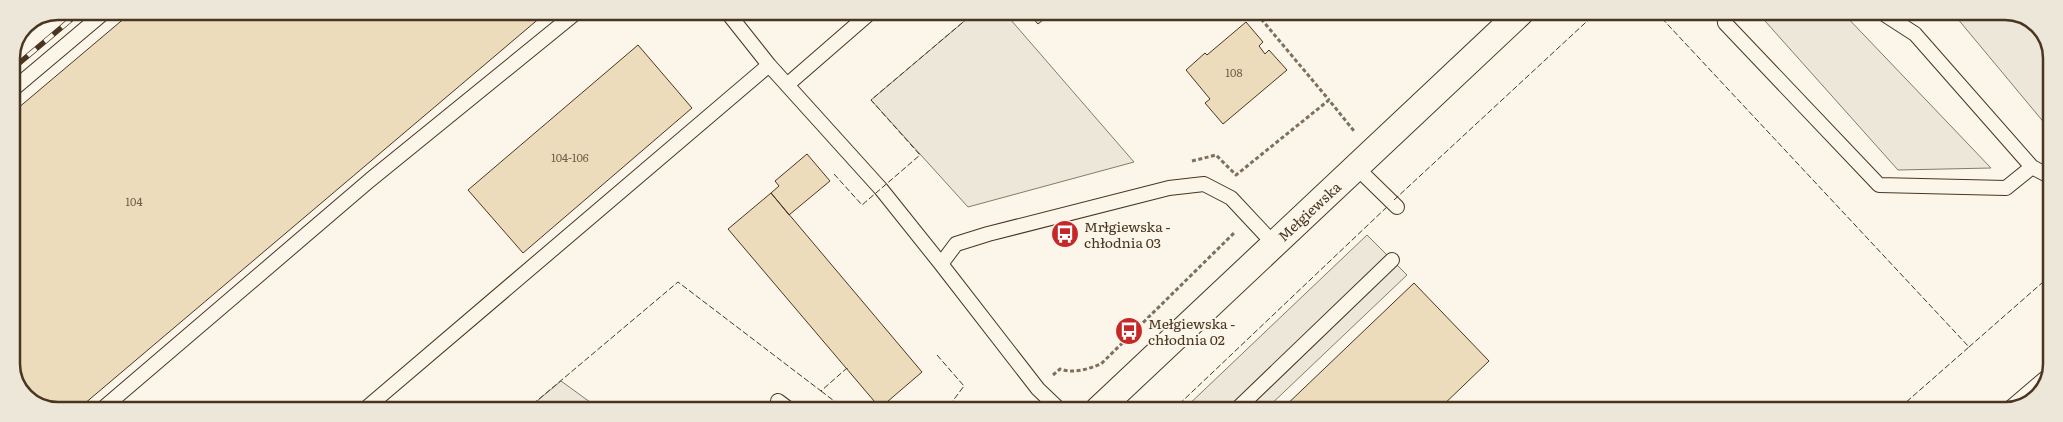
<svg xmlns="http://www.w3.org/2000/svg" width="2063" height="422" viewBox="0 0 2063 422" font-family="Literata,serif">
	<rect width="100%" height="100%" fill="#fbf6e9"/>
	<path fill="#ede7d9" stroke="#887966" d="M 975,12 L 1004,12 L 1134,162 L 968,207 L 871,100 Z
		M 1757,12 L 1842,12 L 1991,168 L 1898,170 Z
		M 1952,12 L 2014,12 L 2038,25 L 2051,52 L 2051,131 Z
		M 1367,235 L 1407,275 L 1265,410 L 1183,410 Z
		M 561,381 L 601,410 L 526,410 Z"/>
	<path fill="#ecdcbc" stroke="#4a3520" d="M 133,11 L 548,11 L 77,410 L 49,410 L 25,397 L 12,370 L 11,114 Z
		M 1027,12 L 1053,12 L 1038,24 Z
		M 1246,22 L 1263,42 L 1259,46 L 1265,54 L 1269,50 L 1287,70 L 1223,124 L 1205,103 L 1210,99 L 1186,70 L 1205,53 L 1207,55 Z
		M 638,45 L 692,108 L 523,253 L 468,190 Z
		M 807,154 L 830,181 L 789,215 L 771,193 L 779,186 L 775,181 Z
		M 771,193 L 922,372 L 880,408 L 728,229 Z
		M 1414,283 L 1489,361 L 1438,410 L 1281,410 Z"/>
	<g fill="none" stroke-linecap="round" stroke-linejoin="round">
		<g stroke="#4a3520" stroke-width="16">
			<path id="lane" d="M 1724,12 L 1725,23 L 1879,185 L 2006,188 L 2032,167
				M 1881,12 L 1915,34 L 2032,167 L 2051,177
				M 769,65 L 881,189 L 941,264
				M 787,85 L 871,12
				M 11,91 L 106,11
				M 1356,167 L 1397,207
				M 778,401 L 790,410
				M 2009,409 L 2049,375
				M 101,410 L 370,180 L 578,11
				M 364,410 L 769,65 L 727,12
				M 1060,410 L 1038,389 L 941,264 L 956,244 L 988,234 L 1169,188 L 1204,184 L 1231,198 L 1274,244
				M 1236,410 L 1392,260"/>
		</g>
		<g stroke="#4a3520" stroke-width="28">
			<path id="street" d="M 1098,410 L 1521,12"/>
		</g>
		<path stroke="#7f6f5c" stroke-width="3" stroke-dasharray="4 2.5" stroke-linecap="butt" d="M 1257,14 L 1329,100
			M 1192,161 L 1216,155 L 1236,175 L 1329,100 L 1354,131
			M 1053,375 L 1060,369 C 1074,374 1088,369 1101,364 L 1234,233"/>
		<use href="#lane" stroke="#fbf6e9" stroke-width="14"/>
		<use href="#street" stroke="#fbf6e9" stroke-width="26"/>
		<g stroke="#4a3520" stroke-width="5.5">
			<path id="rail" d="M 23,31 L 34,21
				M 11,70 L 81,11"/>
		</g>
		<use href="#rail" stroke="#fbf6e9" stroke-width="4" stroke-dasharray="11" stroke-linecap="butt"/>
		<path stroke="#4a3520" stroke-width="1" stroke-dasharray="6 2.5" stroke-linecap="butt" d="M 1656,12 L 1969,347 L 1896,411
			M 834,174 L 862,205 L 920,155 L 871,100 L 975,12
			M 1394,200 L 1597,12
			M 1969,347 L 2051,275
			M 937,355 L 964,386 L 946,410
			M 821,391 L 846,410
			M 526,410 L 678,282 L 821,391 L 847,368 L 848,370
			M 1173,410 L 1389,205"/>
	</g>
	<defs>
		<g id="bus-disc" transform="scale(1.4375)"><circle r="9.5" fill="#c62828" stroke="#fbf6e9"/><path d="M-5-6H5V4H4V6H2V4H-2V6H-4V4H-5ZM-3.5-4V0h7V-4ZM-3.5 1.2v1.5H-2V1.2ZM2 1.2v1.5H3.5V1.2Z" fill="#fff"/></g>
	</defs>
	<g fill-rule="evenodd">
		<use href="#bus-disc" x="1065" y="234"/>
		<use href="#bus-disc" x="1129" y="331"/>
	</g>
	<g text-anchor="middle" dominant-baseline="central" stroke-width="4" stroke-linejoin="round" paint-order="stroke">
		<g font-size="11" fill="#725f47">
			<text x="1234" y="72">108</text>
			<text x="570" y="157">104-106</text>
			<text x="134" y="201">104</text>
		</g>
		<g font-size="14" fill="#4a3520" stroke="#fbf6e9">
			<text transform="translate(1309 211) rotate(-43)">Mełgiewska</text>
		</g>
		<g font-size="14" fill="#4a3520" stroke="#fbf6e9" text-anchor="start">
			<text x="1084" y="226">Mrłgiewska -<tspan x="1084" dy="16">chłodnia 03</tspan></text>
			<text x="1148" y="323">Mełgiewska -<tspan x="1148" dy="16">chłodnia 02</tspan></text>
		</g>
	</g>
	<path d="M0 0H2063V422H0ZM58 20H2005A38 38 0 0 1 2043 58V364A38 38 0 0 1 2005 402H58A38 38 0 0 1 20 364V58A38 38 0 0 1 58 20Z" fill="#ede7d9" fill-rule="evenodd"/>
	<path fill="none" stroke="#4a3520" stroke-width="2.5" d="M58 20H2005A38 38 0 0 1 2043 58V364A38 38 0 0 1 2005 402H58A38 38 0 0 1 20 364V58A38 38 0 0 1 58 20Z"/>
</svg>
